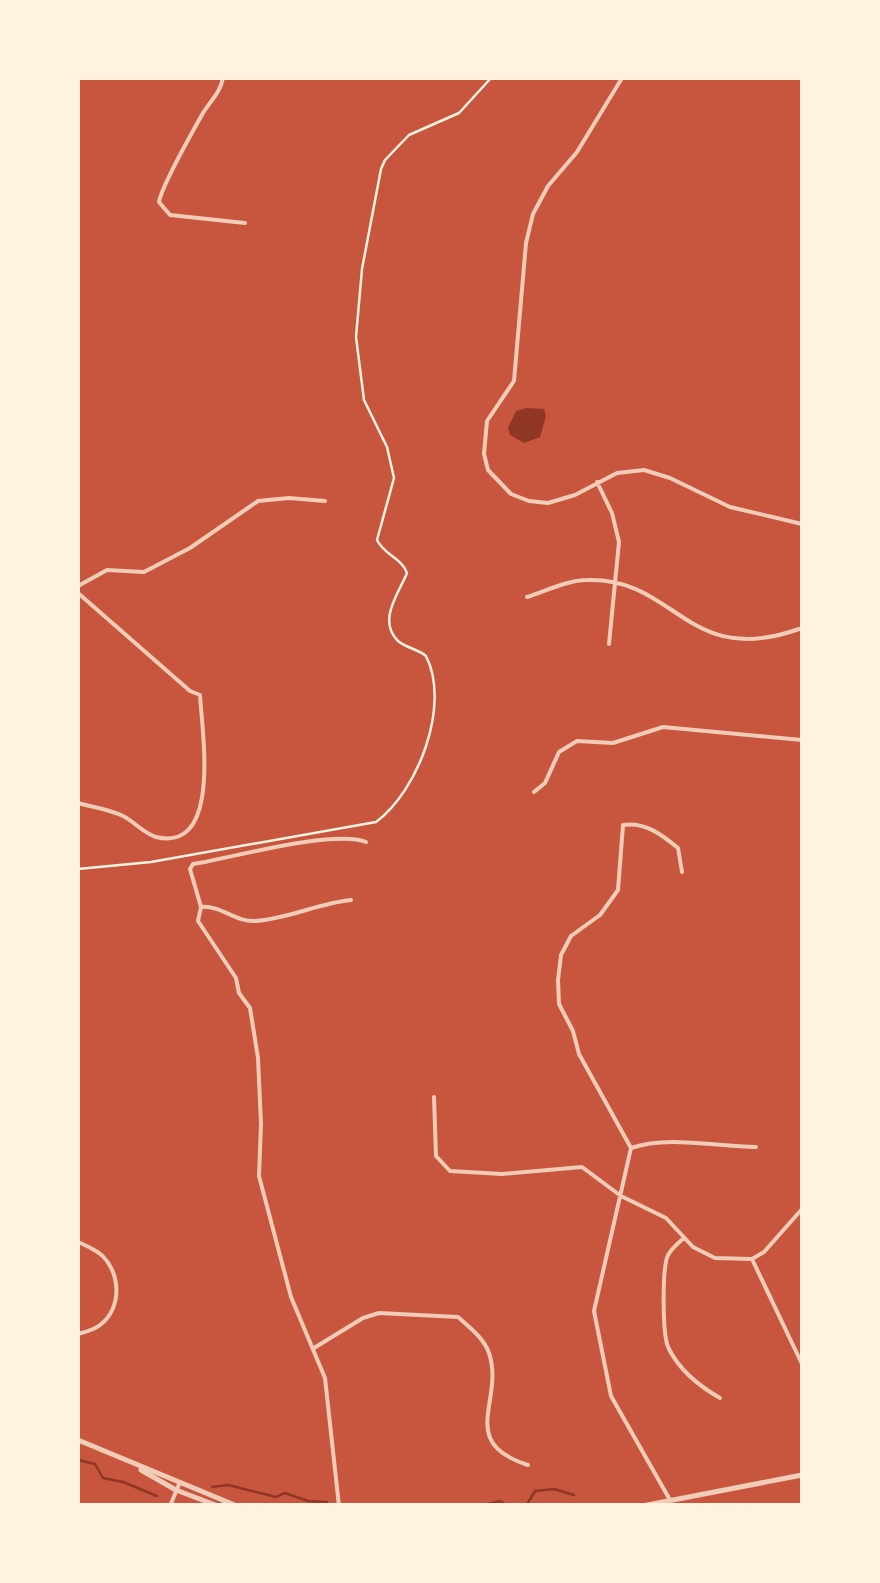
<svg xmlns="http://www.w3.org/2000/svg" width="880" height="1583" viewBox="0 0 880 1583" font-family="'Public Sans',sans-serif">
	<rect width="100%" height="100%" fill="#c8553d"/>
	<path fill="#8f3625" d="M 526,408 L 544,409 L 546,416 L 540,437 L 524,443 L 510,435 L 508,428 L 516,411 Z"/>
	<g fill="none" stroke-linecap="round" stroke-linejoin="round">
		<path stroke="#8f3625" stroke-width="2.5" d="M 78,1460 L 95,1464 L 103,1478 L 123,1482 L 157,1496
			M 212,1487 L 228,1485 L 276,1497 L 285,1493 L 308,1501 L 327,1502
			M 353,1505 L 353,1506
			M 480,1506 L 500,1501 L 508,1506
			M 526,1506 L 535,1491 L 554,1489 L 574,1495"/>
		<path stroke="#fff3e0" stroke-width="2.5" d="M 78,869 L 151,862 L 376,822 C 418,791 451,705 426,656 C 418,649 406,648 398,641 C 377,620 399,593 407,573 C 402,558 384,555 377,540 L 394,478 L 387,447 L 364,400 L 356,337 L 362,269 L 381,169 L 385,160 L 409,135 L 459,113 L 491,78"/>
		<path stroke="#f1ccb7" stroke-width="4" d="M 223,78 C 220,93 211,100 203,113 C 193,131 162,185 159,202 L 170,215 L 245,223
			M 622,78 L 577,152 L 548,186 L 533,214 L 526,243 L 514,381 L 487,421 L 484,454 L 488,470 L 511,494 L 529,501 L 548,503 L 575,495 L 617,473 L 644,470 L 670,478 L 730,507 L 802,524
			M 597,482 L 612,513 L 619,542 L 609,644
			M 78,586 L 107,570 L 144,572 L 190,548 L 258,501 L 289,498 L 325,501
			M 78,593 L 190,691 L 200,695 C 202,732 222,853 156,837 C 143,833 135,822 123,816 C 109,809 92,807 78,803
			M 527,597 C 546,591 568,580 587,580 C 677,577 686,669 799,629
			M 534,792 L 545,783 L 559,752 L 577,741 L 613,743 L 663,727 L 802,740
			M 201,907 C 221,905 235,922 255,921 C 288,919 319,903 351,900
			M 434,1097 L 436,1156 L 450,1171 L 502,1174 L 582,1167 L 621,1196 L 666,1218 L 693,1247 L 715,1258 L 752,1259 L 764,1252 L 802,1209
			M 631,1148 L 579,1054 L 573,1031 L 559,1004 L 558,980 L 561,955 L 571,936 L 600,915 L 618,890 L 623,825 C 645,822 661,834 678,848 L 682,872
			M 631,1148 L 594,1311 L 611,1396 L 670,1500
			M 631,1148 C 669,1135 717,1147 756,1147
			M 684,1238 C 678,1243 672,1248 668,1255 C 662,1268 662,1337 669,1349 C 680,1371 699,1386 720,1398
			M 78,1242 C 85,1245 93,1249 99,1253 C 121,1270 123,1308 100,1325 C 94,1330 85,1332 78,1334
			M 752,1259 L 802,1364
			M 314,1348 L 363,1318 L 379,1313 L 458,1317 C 469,1327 484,1338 489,1353 C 505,1401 456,1442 528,1465
			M 170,1506 L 180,1482
			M 339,1506 L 325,1378 L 291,1297 L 259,1176 L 261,1124 L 258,1058 L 250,1008 L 239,993 L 236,978 L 198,921 L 201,907 L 190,869 L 193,864 L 205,862 C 241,855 335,830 366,842"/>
		<path stroke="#f1ccb7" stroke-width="5" d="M 78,1440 L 237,1506
			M 141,1470 L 176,1490 L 218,1506
			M 642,1506 L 802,1475"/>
	</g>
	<rect width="880" height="1583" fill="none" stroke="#fff3e0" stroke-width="160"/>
</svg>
